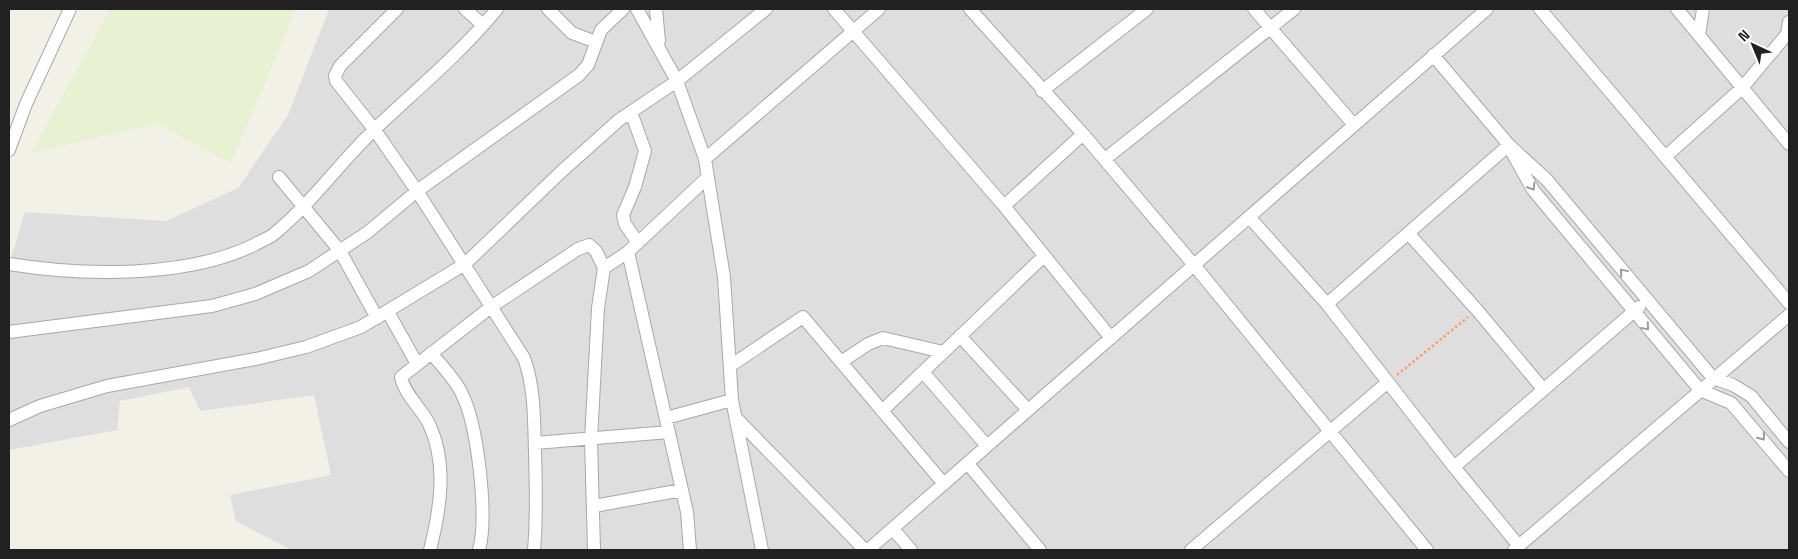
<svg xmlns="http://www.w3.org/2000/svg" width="1798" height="559" viewBox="0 0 1798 559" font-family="'Space Grotesk',sans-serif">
	<rect width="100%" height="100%" fill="#f2f1e8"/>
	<path fill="#dfdede" d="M 329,9 L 1789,9 L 1789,550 L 291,550 L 236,521 L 230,495 L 331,475 L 314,395 L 200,411 L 189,387 L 120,401 L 117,430 L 9,450 L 9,265 L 25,212 L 166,221 L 238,188 L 288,115 Z"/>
	<path fill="#e8f1d2" d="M 110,9 L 296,9 L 231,164 L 158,124 L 31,153 Z"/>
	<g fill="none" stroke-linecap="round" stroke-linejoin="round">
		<g stroke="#a8a8a8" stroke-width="14">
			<path id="street" d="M 397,9 L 340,66 L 335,76 L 336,81 L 374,129 L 417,191 L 524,358 C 535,388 534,421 535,453 C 536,486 537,518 534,550
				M 465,9 L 483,25
				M 548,9 L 572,33 L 596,42
				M 637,9 L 677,81 L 705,159 L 724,277 L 732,400 L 762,550
				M 656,9 L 659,41
				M 834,9 L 1004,206 L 1111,338
				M 970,9 L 1083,134 L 1194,265 L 1427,550
				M 1254,9 L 1354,125
				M 1540,9 L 1789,303
				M 1677,9 L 1789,144
				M 1699,35 L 1703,9
				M 1433,55 L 1509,145 L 1547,180 L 1713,378 L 1733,385 L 1751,396 L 1789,442
				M 1042,91 L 1147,9
				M 631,112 L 645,151 L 635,187 L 623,215 L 625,224 L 638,243
				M 9,150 L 26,104 L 70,9
				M 1513,154 L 1533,190 L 1700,390 L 1731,403 L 1789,471
				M 1665,157 L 1742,88 L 1787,34 L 1789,22
				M 705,159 L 879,9
				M 1105,159 L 1294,9
				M 279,177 L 340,251 L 377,318
				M 1004,206 L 1083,134
				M 1250,218 L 1327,304 L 1454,467 L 1519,546
				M 1409,234 L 1477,310 L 1543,389
				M 628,252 L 687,512 L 690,550
				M 9,264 C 83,276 186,278 254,245 C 260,241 268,239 274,234 C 312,203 340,162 376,128 C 417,89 461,53 497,9
				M 604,268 L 628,252 L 708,177
				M 1327,304 L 1509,145
				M 388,312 L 417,364
				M 9,332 L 212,306 L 255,294 L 309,271 L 368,232 L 417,191 L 579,75 L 588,65 L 601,30 L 623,9
				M 960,336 L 1028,410
				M 431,353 C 441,365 454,378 461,392 C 478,424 488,516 479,550
				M 841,362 L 868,344 L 883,338 L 943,352
				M 730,366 L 803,317 L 944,484
				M 923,372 L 987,446
				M 882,411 L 1044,256
				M 666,418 L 732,400
				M 9,420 L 40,406 L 107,386 L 256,359 L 306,347 L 361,327 L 465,264 L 562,171 L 619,120 L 677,81 L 766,9
				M 738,420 L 865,550
				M 535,443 L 669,432
				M 968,464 L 1040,550
				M 1454,467 L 1639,307
				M 594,506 L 682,490
				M 893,529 L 911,550
				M 430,550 C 440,510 448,464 429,424 C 422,409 404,394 401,377 L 491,307 L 578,249 L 589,245 L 596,251 L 604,268 L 598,308 L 591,440 L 594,550
				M 868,550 L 1487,9
				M 1191,550 L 1388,382
				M 1514,550 L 1789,315"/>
		</g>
		<path stroke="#ff9a6c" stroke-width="2.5" stroke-dasharray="2.5 2.5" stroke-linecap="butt" d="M 1397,375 L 1468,317"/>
		<use href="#street" stroke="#fff" stroke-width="12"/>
	</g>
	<defs><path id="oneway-chevron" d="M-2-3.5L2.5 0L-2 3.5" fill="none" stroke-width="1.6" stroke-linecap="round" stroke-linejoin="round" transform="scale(1.25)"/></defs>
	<g stroke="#9b9b9b">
		<use href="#oneway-chevron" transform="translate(1532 187) rotate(58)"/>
		<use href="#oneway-chevron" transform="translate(1623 272) rotate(-130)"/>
		<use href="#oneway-chevron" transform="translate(1646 327) rotate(50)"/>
		<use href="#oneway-chevron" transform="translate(1762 437) rotate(51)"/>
	</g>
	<rect width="1798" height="559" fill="none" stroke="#212121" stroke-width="20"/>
	<g transform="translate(1753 45) rotate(316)" stroke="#ffffff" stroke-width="4" paint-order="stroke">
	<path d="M0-4L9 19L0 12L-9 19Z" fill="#212121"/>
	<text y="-8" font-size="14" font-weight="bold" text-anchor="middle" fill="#212121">N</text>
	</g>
</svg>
